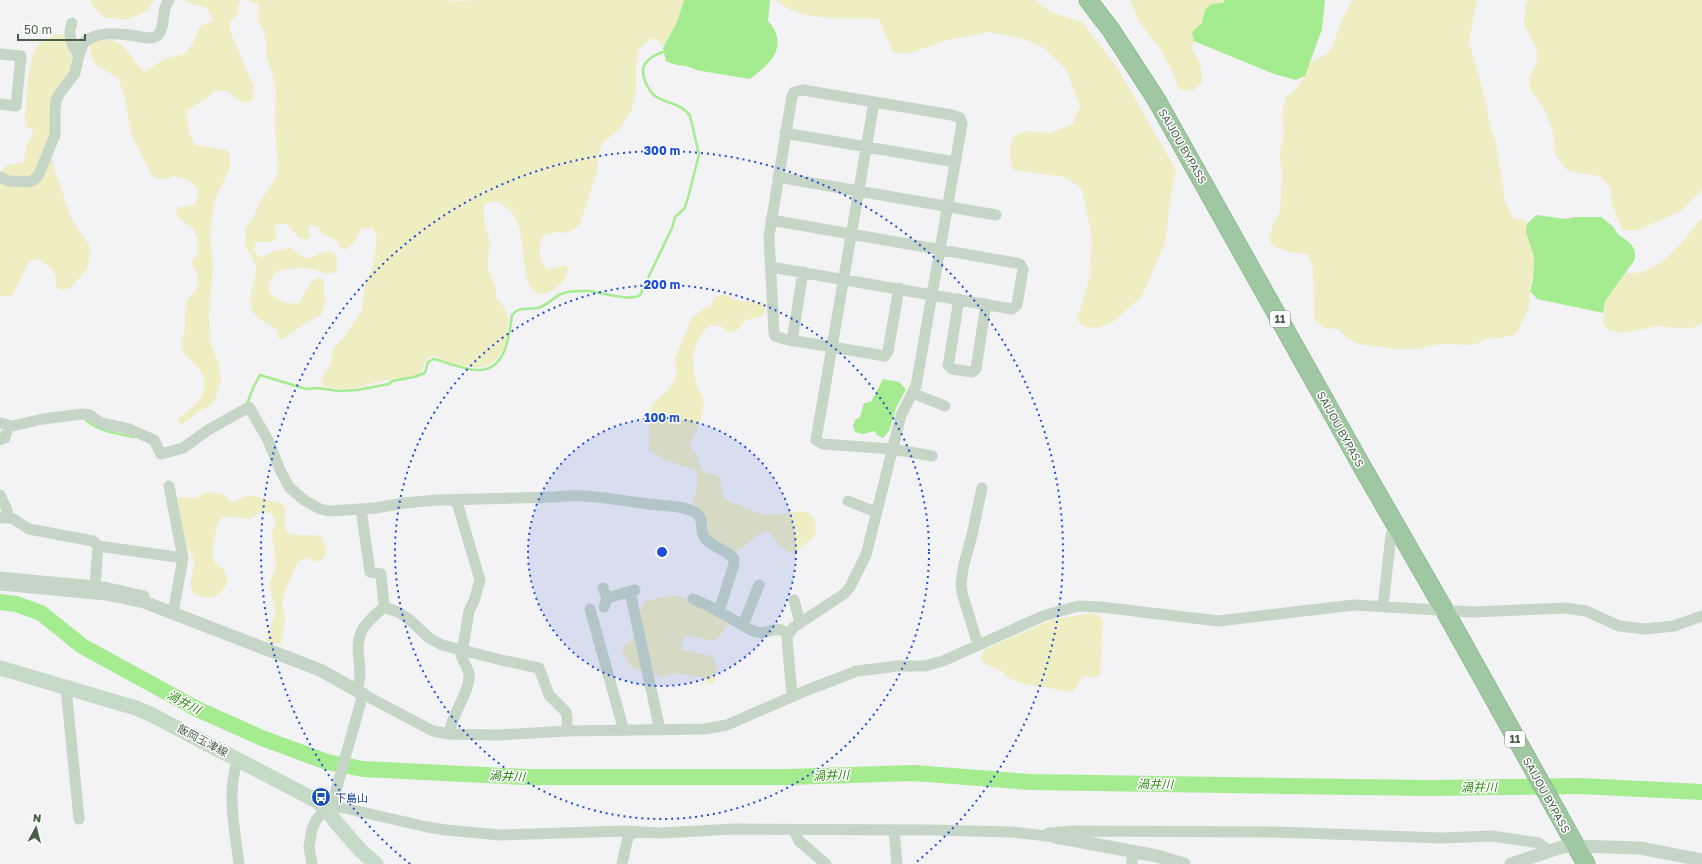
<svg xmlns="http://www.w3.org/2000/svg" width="1702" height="864" viewBox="0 0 1702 864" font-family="'Golos Text','Noto Sans JP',sans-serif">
	<rect width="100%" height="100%" fill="#f3f2f4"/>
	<path fill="#efedc2" d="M 91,0 L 154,0 L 147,11 L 126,20 L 104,17 L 91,4 Z
		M 185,0 L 242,0 L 238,4 L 238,14 L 230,21 L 230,31 L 254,87 L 253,100 L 243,103 L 227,91 L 215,91 C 206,101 196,103 186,112 L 190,135 L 195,145 L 227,150 L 230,154 L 230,168 L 215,199 L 210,234 L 213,267 L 209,313 L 210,342 L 218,362 L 221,380 L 216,397 L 210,406 L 198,411 L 191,419 L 181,424 L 178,422 L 179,417 C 194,409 212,391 202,373 C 196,362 182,358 182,343 C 182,338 185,333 185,328 C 186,319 184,310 187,301 C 188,297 193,295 195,292 C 201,283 196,271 191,263 L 199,252 L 198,240 L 194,230 L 178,217 L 176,211 L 178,207 L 194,205 C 206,187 190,179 174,176 C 166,181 160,179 152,176 L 131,133 L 125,98 L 118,78 L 95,64 L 90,52 L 91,44 C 122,31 126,53 144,72 L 166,58 L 185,54 L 194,41 L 200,26 L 213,21 C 207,0 200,10 185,0 Z
		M 248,0 L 442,0 L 457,1 L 481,0 L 684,0 L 677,22 L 665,45 L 662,45 L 657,39 L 651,39 L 639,49 L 636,66 L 636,90 L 632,110 L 618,131 L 603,142 L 598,154 L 597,171 L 580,224 L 573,230 L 563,233 L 556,232 L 543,236 C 537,247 539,260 547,270 L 565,265 L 568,268 C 567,283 553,292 539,295 C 537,293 533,291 532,289 C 516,264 532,220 501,204 C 495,200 489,201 484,205 L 484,220 L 490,242 L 487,266 L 496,288 L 496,297 C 498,301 504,305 505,309 C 513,328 505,364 481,367 C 470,369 455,364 445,361 C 441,359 437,356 433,356 C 425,356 424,367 421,373 L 414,376 L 380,381 L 356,388 L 340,389 L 323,386 L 321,384 L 322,377 L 330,365 L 334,348 L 347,333 L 362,310 L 365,285 L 373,266 L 377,236 L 372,227 L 361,229 L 354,243 L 345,250 L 341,248 L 337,241 L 323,234 L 318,227 L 311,225 L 308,228 L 310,235 L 309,239 L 300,239 L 287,224 L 278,224 L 274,227 L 277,240 L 270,242 L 256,242 L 254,249 L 256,254 L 263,258 C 270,251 281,249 291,248 C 296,252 301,257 307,258 C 314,258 317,254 322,253 C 338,248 339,260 336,272 L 325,274 C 310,265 294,268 277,271 L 270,280 L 269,292 C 279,301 285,305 299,303 L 311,282 L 319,277 L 324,281 L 324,294 L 326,300 L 321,315 L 309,321 L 284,338 L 279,339 L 276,329 L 259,319 L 252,311 L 250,297 L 255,278 L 256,265 L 245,245 L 246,228 L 254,216 L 261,200 L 278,175 L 275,124 L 276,91 L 273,74 L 266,56 L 266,41 L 264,31 L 258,22 L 259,4 Z
		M 776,0 L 1034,0 L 1053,13 L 1082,22 L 1118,69 L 1176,170 L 1171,194 L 1165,243 L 1142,296 L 1113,322 L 1097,328 L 1084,327 L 1077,320 L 1090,276 L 1092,238 L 1082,189 L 1065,177 L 1013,170 L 1009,151 L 1013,137 L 1025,131 L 1049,133 L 1072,125 L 1080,106 L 1066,69 L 1044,48 L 1024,39 L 989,32 L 947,40 L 908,54 L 893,52 L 879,19 C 847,17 802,24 776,0 Z
		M 1130,0 L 1225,0 L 1223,3 L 1211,4 L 1205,10 L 1202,23 L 1192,32 L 1194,41 L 1192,49 L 1200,63 L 1202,83 L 1192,91 L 1179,89 L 1171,68 L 1159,47 L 1140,23 Z
		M 1353,0 L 1477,0 L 1469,42 L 1485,98 L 1490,126 L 1496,143 L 1505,201 L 1514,219 L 1525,220 L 1527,224 L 1526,232 L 1534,257 L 1533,282 L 1530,287 L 1529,307 L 1517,332 L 1512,336 L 1484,339 L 1475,345 L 1439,344 L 1418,349 L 1394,349 L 1358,344 L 1346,337 L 1339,329 L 1324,328 L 1314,319 L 1313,267 L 1308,254 L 1289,252 L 1273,246 L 1269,239 L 1273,224 L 1280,212 L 1282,175 L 1280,154 L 1284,131 L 1282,114 L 1286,96 C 1300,89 1304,77 1309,63 L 1330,52 L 1344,15 Z
		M 1528,0 L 1702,0 L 1702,190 L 1679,212 L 1635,231 L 1623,230 L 1618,221 L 1612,203 L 1610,188 L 1600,176 L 1583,174 L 1567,170 L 1555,154 L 1553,133 L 1546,112 L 1530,89 L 1529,78 L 1538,60 L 1536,48 L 1524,25 L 1525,8 Z
		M 56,34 L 64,35 C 72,52 77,61 67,78 L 49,142 L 54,168 L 72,220 L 89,245 L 90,256 L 87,269 L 70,288 L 62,290 L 56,287 C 58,272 50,265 37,259 L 29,261 L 13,295 L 3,297 L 0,295 L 0,178 C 3,162 9,166 23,162 L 25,158 L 26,146 L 33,134 L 32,129 L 26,127 L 25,120 C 26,104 28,61 36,48 C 40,42 49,37 56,34 Z
		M 1702,217 L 1702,323 L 1690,329 L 1657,326 L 1624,333 L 1607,330 L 1603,323 L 1605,301 L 1625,274 C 1632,273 1640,273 1647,270 C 1670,261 1687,236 1702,217 Z
		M 724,294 L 738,301 L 764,302 L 765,311 L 761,317 L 746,320 L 737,330 L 730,333 L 721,326 L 709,325 C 691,347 690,359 697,386 C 698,390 703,395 703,400 C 706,415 694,433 690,447 L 697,456 L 702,471 L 707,474 L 715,474 L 721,480 L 721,489 L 725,500 C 737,504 756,513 766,515 C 787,518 820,495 815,536 L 793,554 C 780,549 776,540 768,530 C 751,536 750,545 736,552 L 726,548 L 707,536 L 692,501 L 696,492 L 698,471 L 665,460 L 650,451 L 648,414 L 654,402 L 666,392 L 673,383 L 677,372 L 675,358 L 692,318 L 703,309 L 711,306 L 714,298 Z
		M 207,492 L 222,494 L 232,502 L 249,495 L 280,503 L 285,507 L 285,528 L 289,534 C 300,536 310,534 321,536 L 327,549 L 324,558 L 317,562 L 307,558 L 298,562 L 286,588 L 282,602 L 285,620 L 281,645 L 267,642 L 267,634 L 276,614 L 269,585 L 276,566 L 272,533 L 276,521 L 271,513 L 261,512 L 249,519 L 236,517 L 223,517 L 217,524 L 212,553 L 215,563 L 223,569 L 228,579 C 222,597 212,601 194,594 L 190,585 L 194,564 L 193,555 L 187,549 L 176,502 L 178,497 L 196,498 Z
		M 678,596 C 690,600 722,613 728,625 L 717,639 L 708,640 L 686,635 L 681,644 L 682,650 L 712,656 C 718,664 718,675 713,684 L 707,683 L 703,677 L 674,673 L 662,677 C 641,664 638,682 622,652 L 624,646 L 633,638 L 641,608 L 647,601 L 663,597 Z
		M 1091,613 L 1098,615 L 1103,620 L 1100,675 L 1093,678 L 1085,676 C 1079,680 1078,687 1072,692 L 1024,684 L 1008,678 L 1002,671 L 987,665 L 980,659 L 985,649 L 1052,620 Z"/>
	<path fill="#a5eb90" d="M 684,0 L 770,0 L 768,21 C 784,39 779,55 761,70 C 757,73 754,77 749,79 L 696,70 C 687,64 676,67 666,61 L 663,48 L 677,22 Z
		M 1225,0 L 1325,0 L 1322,29 L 1305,76 L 1296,80 L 1274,74 L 1194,41 L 1192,32 L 1202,23 L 1205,10 L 1211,4 L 1223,3 Z
		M 1536,215 L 1566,219 L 1575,217 L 1602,217 C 1606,222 1611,224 1614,228 C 1616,231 1617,234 1620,236 C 1630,242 1638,248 1634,261 L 1605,301 L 1603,313 L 1537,299 L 1530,291 L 1533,282 L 1534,257 L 1526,232 L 1527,224 Z
		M 883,379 L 899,382 L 906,389 L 896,408 L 889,431 L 883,438 L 877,435 L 875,431 L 863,434 L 855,432 L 853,426 L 855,420 L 860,417 L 864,403 L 871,402 Z"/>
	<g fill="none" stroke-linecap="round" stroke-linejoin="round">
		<path stroke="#a5eb90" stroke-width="2.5" d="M 247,404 L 253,388 L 260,375 L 306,389 L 318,388 L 339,391 L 357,390 L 389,384 L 392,381 L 414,377 L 425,373 L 428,362 L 433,359 C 439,359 447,364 453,365 C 462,367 472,371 481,370 C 507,367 509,335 512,315 C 519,306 527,310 537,308 C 548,306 552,298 561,294 C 569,290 580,291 588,291 C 600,292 632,302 640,295 L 672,228 L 675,217 L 684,209 L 688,198 L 699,154 L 690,116 C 682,103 666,104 655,96 C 648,90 639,73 645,64 C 649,58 657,54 663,52
			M 85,419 C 99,432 115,433 134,437"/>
		<path stroke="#a5eb90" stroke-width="16" d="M 0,602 L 16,604 L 41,613 L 82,646 L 197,709 L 262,738 L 327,762 L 363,769 L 526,777 L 788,777 L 914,773 L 1030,782 L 1427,788 L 1580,786 L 1702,792"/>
		<g stroke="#76ab7b" stroke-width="19">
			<path id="trunk" d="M 1088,0 L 1111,30 L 1156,99 L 1360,463 L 1445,611 L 1586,864"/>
		</g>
		<path stroke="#c6d6c6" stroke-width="11" d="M 0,54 L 21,56 L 16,106 L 0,104
			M 79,55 L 84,42 C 99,31 118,33 136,36 C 143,37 150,40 157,36 C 167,26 160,11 169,0
			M 874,102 L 816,440 L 823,444 L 892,449 L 932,456
			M 785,133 L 955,162
			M 0,177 L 9,181 L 29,182 L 35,179 L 39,174 L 55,135 L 55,110 L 56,100 L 60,93 L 75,73 L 79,55 C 71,45 67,35 72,23
			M 778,177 L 996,215
			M 771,267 L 1012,309 L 1017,305 L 1023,269 L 1020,264 L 1016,263 L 771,220
			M 959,299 L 949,361 L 948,365 L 952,369 L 972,372 L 976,369 L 986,304
			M 792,341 L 803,272
			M 912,393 L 945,406
			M 0,423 L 12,426 L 43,419 L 82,414 L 90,415 L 101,423 L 129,429 L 154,440 L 161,454 L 183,448 L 208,430 L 249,407 L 268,440 L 280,470 L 289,487 L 304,500 L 320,509 L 329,511 L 376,508 L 404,503 L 437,500 L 555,497 C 587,493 616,500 648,504 C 662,506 684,505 696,513 C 704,519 700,527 703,535 C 709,547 727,549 734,559 L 734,564 L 719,611
			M 0,440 L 5,438 L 8,426
			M 169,486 L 183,558 L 174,608
			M 0,495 L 7,510 L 6,517
			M 848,501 L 876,512
			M 0,518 L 12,518 L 29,529 L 93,541 L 98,546 L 183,558
			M 0,577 L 104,587 L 144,596
			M 95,586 L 98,546
			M 603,588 L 607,598 L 604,607
			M 630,592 L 660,730
			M 607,598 L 635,590
			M 693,599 L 711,607 L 753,631 L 761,633 L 778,629 L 789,633
			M 794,600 L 800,623
			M 1383,606 L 1391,535 L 1400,530
			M 384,607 L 398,612 L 410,620 L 429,638 L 442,645 L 501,660 L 539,668 L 549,695 L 566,712 L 567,716 L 567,731
			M 590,609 L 624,731
			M 743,625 L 759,585
			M 978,645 L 962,593 L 961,583 L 964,564 L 972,535 L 982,488
			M 66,688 L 79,819
			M 356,690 C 367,671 350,649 364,627 C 369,620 377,613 384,607 L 381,574 L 370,572 L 361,509
			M 792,696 L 787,638 L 789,633 L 794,627 L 844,594 L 850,587 L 866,555 L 901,415 L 916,386 L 962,124 L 960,118 L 952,115 L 803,90 L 794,92 L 792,96 L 769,236 L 774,333 L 775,336 L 784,339 L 885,356 L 888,351 L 899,288
			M 449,734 C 451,715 471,691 469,674 C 468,667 462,661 461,654 L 463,647 L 469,611 L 474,601 L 480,580 L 456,499
			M 238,759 C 226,793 235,829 239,864
			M 327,809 L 340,807 L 427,827 L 446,830 L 500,835 L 625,831 L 661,833 L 734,829 L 931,830 L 1012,832 L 1056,837
			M 794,830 L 799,841 L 826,864
			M 894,830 L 897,864
			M 1049,833 L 1072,831 L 1275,832 L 1442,838 L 1492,836 L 1539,843 L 1549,851
			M 1132,851 L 1132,864
			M 312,864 L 309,847 L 312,829 L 316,820 L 333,801 L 363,694 L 433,731 L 449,734 L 498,735 L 567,731 L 704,729 L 727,725 L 805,691 L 857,671 L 897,666 L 925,666 L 943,661 L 1043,616 L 1078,606 L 1101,607 L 1218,621 L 1354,605 L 1473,612 L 1566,608 L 1586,611 L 1619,626 L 1645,629 L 1674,626 L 1702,616
			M 622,864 L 627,841 L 631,832"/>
		<path stroke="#c6d6c6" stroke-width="13" d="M 0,584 L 106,594 L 144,602 L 320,670 L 363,694
			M 1056,837 L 1157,856 L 1184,864
			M 1511,864 L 1562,847 L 1575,846 L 1640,848 L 1702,860"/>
		<path stroke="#c5dac7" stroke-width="15" d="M 0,668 L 136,708 L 150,714 L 315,800 L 327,809 L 334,820 L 361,851 L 376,864"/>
		<use href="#trunk" stroke="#9ec7a2" stroke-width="18"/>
	</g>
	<circle cx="662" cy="552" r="134" fill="#1d4ed8" fill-opacity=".12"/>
	<g fill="none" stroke="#1d4ed8" stroke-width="2" stroke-dasharray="2 4">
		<circle cx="662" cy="552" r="134"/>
		<circle cx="662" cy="552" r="267"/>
		<path d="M410 864A401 401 0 1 1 914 864"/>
	</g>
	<defs>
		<g id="bus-disc" transform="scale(1)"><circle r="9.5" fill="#1a4fb4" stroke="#fff"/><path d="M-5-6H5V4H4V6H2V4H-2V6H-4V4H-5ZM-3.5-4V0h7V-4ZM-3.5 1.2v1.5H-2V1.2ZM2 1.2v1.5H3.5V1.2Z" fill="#fff"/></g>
	</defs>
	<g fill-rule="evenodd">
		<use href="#bus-disc" x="321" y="797"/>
	</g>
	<g text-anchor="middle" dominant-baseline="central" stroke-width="3" stroke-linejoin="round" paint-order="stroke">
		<g fill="#fff" stroke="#808f80" stroke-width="1">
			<rect x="1270" y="311" width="20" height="16" rx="3"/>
			<rect x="1505" y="731" width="20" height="16" rx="3"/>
		</g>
		<g font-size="10" font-weight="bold" fill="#4a5f4a">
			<text x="1280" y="319">11</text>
			<text x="1515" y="739">11</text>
		</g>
		<g font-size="11" fill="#4a5f4a" stroke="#fff">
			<text transform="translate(1183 146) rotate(60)">SAIJOU BYPASS</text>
			<text transform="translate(1341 429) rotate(61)">SAIJOU BYPASS</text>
			<text transform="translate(203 740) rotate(28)">飯岡玉津線</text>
			<text transform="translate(1547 795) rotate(61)">SAIJOU BYPASS</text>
		</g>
		<g font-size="11" fill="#164399" stroke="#fff" text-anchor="start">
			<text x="335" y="797">下島山</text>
		</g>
		<g font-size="12" font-style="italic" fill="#2a8610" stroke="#fff">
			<text transform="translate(184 702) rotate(28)">渦井川</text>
			<text transform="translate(831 775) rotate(-2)">渦井川</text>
			<text transform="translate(507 776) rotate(3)">渦井川</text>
			<text transform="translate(1155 784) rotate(1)">渦井川</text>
			<text transform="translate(1479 787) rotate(-1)">渦井川</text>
		</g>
	</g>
	<circle cx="662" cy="552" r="6" fill="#1d4ed8" stroke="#fff" stroke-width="2"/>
	<g font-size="12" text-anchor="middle" font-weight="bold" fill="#1d4ed8" stroke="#fff" stroke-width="3" stroke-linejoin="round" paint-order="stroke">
		<text x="662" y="155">300 m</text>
		<text x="662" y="289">200 m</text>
		<text x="662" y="422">100 m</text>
	</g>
	<g transform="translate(36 828) rotate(7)" stroke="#ffffff" stroke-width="3" paint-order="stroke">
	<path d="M0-3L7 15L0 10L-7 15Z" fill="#4a5f4a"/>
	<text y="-6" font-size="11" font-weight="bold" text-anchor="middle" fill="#4a5f4a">N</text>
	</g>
	<path d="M18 34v6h67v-6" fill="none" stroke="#4a5f4a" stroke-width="2"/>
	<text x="24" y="34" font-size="12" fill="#4a5f4a" stroke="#ffffff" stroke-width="3" paint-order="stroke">50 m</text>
</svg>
